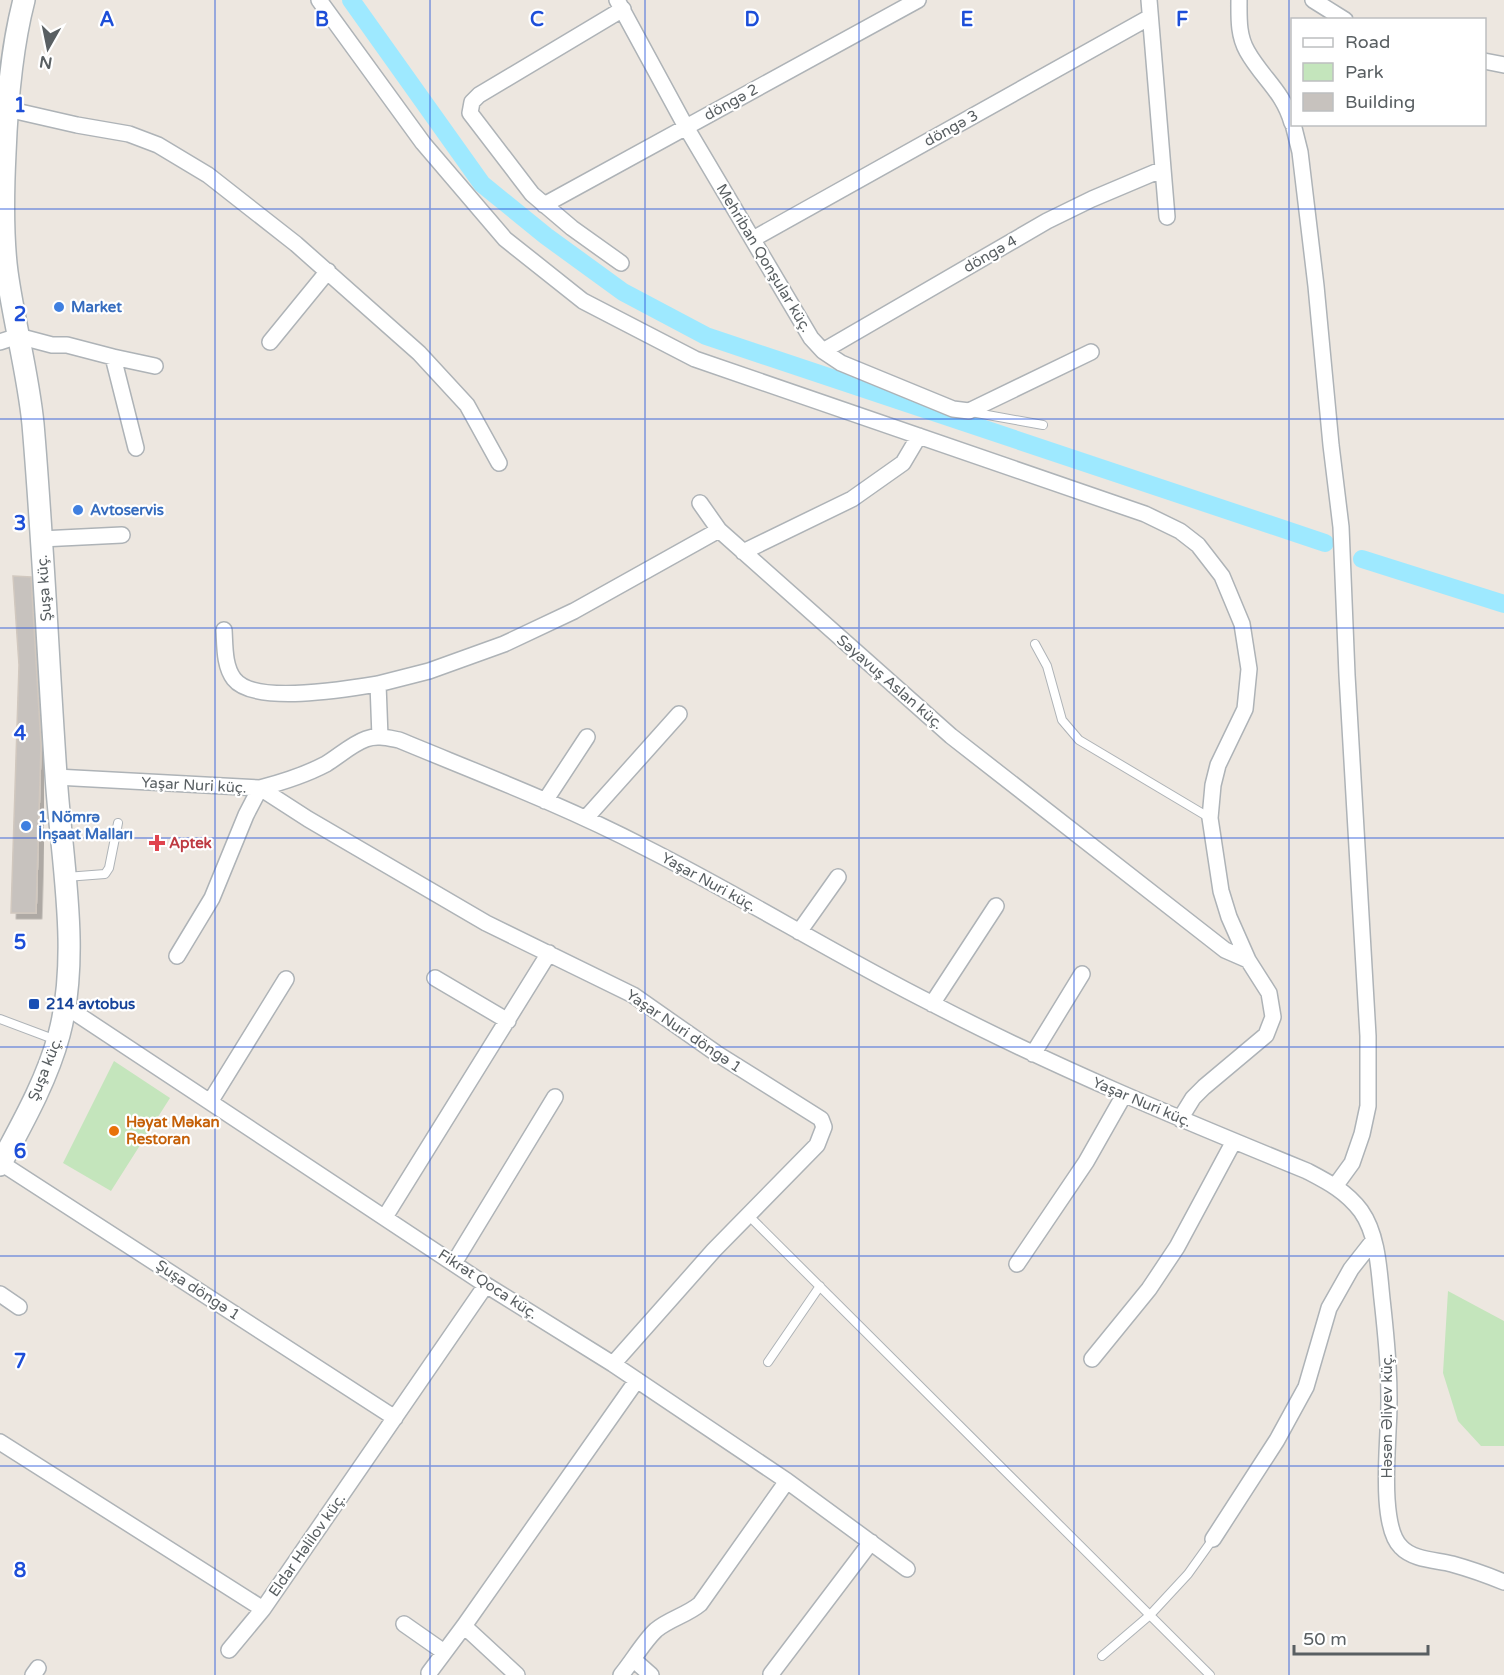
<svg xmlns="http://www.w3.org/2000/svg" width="1504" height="1675" viewBox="0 0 1504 1675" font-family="'Varela Round',sans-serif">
	<defs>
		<filter id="shadow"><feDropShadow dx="5.5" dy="5.5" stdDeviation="0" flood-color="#0004"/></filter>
	</defs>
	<rect width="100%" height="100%" fill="#ede7e0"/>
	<path fill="#c4e5bc" d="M 114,1061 L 170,1098 L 111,1191 L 63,1163 Z
		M 1448,1291 L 1504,1321 L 1504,1446 L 1481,1446 L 1458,1421 L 1443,1373 Z"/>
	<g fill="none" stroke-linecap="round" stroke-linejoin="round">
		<path stroke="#9ee9ff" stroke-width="18" d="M 351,0 L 482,184 L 546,236 L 623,292 L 706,336 L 1325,543
			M 1362,559 L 1504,604"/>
	</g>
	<path fill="#c7c2be" stroke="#d1c8bf" stroke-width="1.5" filter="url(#shadow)" d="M 13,576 L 31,577 L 41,745 L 36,913 L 11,913 L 19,665 Z"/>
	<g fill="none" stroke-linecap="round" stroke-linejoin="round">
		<g stroke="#aeb3b7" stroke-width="10">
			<path id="lane" d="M 971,412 L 1043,425
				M 1035,644 L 1047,666 L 1062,720 L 1079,740 L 1210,818
				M 66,877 L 105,874 L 109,868 L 118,823
				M 0,1019 L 56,1040
				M 747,1214 L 1210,1675
				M 768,1362 L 820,1286
				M 1102,1656 L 1150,1615 L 1188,1574 L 1213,1539"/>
		</g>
		<g stroke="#aeb3b7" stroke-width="18">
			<path id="street" d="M 319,0 L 423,143 L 505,239 L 583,301 L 695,359 L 1145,514 L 1180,531 L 1198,545 L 1222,576 L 1242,624 L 1249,669 L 1245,709 L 1218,765 L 1213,785 L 1210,818 L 1221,891 L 1229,917 L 1248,960
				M 617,0 L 686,127 L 811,338 L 823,351 L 841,363 L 953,409 L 969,411 L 1091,352
				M 1149,0 L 1167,217
				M 1239,0 C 1239,18 1238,35 1247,51 C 1262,78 1283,91 1292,123
				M 1313,0 L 1345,20
				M 1484,61 L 1504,65
				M 7,109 L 77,125 L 129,134 L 158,145 L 208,175 L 296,244 L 419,353 L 467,405 L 499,463
				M 1293,124 L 1300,152 L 1316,286 L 1331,445 L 1341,527 L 1347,675 L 1368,1036 L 1368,1106 L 1362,1134 L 1352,1163 L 1336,1185
				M 544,205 L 918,0
				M 753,239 L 1150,17
				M 621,263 L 572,228 L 532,194 L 470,113 L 472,102 L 479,95 L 623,9
				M 0,342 L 18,336 L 52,345 L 67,345 L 113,357 L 136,448
				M 270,342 L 328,271
				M 823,351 L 1047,221 L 1092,199 L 1163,169
				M 113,357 L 155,366
				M 700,503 L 719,530
				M 41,539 L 122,535
				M 743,552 L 852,499 L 903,463 L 919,436
				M 224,630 C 225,646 224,666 234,679 C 254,705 348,689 378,684
				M 380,737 L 378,684 L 429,671 L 504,644 L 574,611 L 719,530 L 951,736 L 1225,950 L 1248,960 L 1269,993 L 1273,1017 L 1266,1035 L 1204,1087 L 1193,1098 L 1180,1119
				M 56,777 L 260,788 C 283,782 305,775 326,764 C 339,756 352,744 366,739 C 377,735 388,738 399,740 C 481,774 565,806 644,847 C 742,896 835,955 933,1004 C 1054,1067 1180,1119 1307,1171 C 1328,1182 1346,1191 1361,1211 C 1378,1235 1379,1271 1382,1299 C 1387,1344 1391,1387 1388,1431 C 1387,1458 1381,1528 1401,1547 C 1413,1560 1436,1560 1452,1564 C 1470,1569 1487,1575 1504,1582
				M 545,801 L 587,737
				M 586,818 L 679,714
				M 799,932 L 838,877
				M 177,956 L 212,898 L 246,815 L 260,788 L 308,819 L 486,923 L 633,995 L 716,1053 L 821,1119 L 824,1127 L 817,1145 L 714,1250 L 613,1364
				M 435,978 L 508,1021
				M 932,1004 L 996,906
				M 65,1006 L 486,1285 L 613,1364 L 787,1481 L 907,1569
				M 1033,1054 L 1082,974
				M 210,1102 L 286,979
				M 1,1163 L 395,1418
				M 385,1217 L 549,953
				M 454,1263 L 555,1097
				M 1017,1264 L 1086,1162 L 1124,1095
				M 0,1294 L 19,1307
				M 1092,1359 L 1149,1289 L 1177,1247 L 1234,1141
				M 0,1442 L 263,1609 L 486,1285
				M 1213,1539 L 1277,1440 L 1306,1387 L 1329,1308 L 1351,1269 L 1373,1241
				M 404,1624 L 444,1652
				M 464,1626 L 517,1675
				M 229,1650 L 263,1609
				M 634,1660 L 651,1675
				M 429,1673 L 464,1626 L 637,1380
				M 771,1674 L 871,1542
				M 33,1675 L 38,1668
				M 621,1675 C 632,1662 644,1641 656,1630 C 669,1619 687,1615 700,1604 L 787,1481"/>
		</g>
		<g stroke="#adb3b7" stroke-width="24">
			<path id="secondary" d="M 0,1165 C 22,1124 47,1080 59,1035 C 81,953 61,858 56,775 C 48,658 43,541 33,424 C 28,373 14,323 7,272 C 2,233 3,193 5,153 C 7,102 11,50 24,0"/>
		</g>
		<use href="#lane" stroke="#fff" stroke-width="8"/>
		<use href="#street" stroke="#fff" stroke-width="15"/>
		<use href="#secondary" stroke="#fff" stroke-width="21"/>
	</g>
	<path fill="none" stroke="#1d4ed8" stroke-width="1.5" stroke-opacity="0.55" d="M 215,0 L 215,1675M 430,0 L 430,1675M 645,0 L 645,1675M 859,0 L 859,1675M 1074,0 L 1074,1675M 1289,0 L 1289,1675M 0,209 L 1504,209M 0,419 L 1504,419M 0,628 L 1504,628M 0,838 L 1504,838M 0,1047 L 1504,1047M 0,1256 L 1504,1256M 0,1466 L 1504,1466"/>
	<g fill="#3f7fe0" stroke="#fff" stroke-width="2">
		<circle cx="59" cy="307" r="6"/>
		<circle cx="78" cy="510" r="6"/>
		<circle cx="26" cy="826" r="6"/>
	</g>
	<path fill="#e0444e" stroke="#fff" stroke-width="2" d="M154 834h6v6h6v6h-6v6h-6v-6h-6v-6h6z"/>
	<rect fill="#1a4fb4" stroke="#fff" stroke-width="2" x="28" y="998" width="12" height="12" rx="3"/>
	<circle fill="#e8710a" stroke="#fff" stroke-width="2" cx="114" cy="1131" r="6"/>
	<g text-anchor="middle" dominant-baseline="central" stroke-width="4.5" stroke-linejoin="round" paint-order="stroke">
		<g font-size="15" fill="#595f62" stroke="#fff">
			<text transform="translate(731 102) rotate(-29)">döngə 2</text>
			<text transform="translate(951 128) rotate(-29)">döngə 3</text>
			<text transform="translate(990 254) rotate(-30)">döngə 4</text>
			<text transform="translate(764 258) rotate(59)">Mehriban Qonşular küç.</text>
			<text transform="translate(44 588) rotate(-94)">Şuşa küç.</text>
			<text transform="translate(890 682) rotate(41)">Səyavuş Aslan küç.</text>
			<text transform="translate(194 785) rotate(3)">Yaşar Nuri küç.</text>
			<text transform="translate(709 882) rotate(29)">Yaşar Nuri küç.</text>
			<text transform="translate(684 1031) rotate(34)">Yaşar Nuri döngə 1</text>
			<text transform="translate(45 1069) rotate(-68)">Şuşa küç.</text>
			<text transform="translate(1142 1102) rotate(23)">Yaşar Nuri küç.</text>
			<text transform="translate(488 1284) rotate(33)">Fikrət Qoca küç.</text>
			<text transform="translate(198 1290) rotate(33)">Şuşa döngə 1</text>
			<text transform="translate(1387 1416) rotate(-90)">Həsən Əliyev küç.</text>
			<text transform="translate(307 1545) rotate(-55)">Eldar Həlilov küç.</text>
		</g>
		<g font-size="15" font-weight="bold" fill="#366cbe" stroke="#fff" text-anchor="start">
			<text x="71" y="307">Market</text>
			<text x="90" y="510">Avtoservis</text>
			<text x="38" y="817">1 Nömrə<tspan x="38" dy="17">İnşaat Malları</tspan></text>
		</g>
		<g font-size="15" font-weight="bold" fill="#be3a42" stroke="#fff" text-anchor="start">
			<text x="169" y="843">Aptek</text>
		</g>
		<g font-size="15" font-weight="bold" fill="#164399" stroke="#fff" text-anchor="start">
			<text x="46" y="1004">214 avtobus</text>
		</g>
		<g font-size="15" font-weight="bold" fill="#c56008" stroke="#fff" text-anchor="start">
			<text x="126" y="1122">Həyat Məkan<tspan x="126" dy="17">Restoran</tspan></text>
		</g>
	</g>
	<g font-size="20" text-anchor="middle" font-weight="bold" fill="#1d4ed8" stroke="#fff" stroke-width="4.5" stroke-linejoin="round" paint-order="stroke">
		<text x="107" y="26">A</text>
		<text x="322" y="26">B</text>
		<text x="537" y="26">C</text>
		<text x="752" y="26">D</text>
		<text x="967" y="26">E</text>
		<text x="1182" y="26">F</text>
		<text x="20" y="112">1</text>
		<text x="20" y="321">2</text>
		<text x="20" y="530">3</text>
		<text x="20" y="740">4</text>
		<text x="20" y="949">5</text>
		<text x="20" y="1158">6</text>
		<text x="20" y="1368">7</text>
		<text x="20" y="1577">8</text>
	</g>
	<rect x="1291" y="18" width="195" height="108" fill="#ffffff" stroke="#bdbfc0" stroke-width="1.5"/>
	<rect x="1303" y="38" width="30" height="9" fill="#ffffff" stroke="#bdbfc0" stroke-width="1.5"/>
	<text x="1345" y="48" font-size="18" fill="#595f62">Road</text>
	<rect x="1303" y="63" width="30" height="18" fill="#c4e5bc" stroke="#bdbfc0" stroke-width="1.5"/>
	<text x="1345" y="78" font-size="18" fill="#595f62">Park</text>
	<rect x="1303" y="93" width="30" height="18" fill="#c7c2be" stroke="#bdbfc0" stroke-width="1.5"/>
	<text x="1345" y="108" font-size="18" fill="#595f62">Building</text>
	<g transform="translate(48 48) rotate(189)" stroke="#ffffff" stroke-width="4.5" paint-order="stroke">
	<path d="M0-4.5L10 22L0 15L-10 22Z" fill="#595f62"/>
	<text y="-9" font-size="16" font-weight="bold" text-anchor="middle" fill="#595f62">N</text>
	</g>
	<path d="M1294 1645v9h134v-9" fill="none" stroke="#595f62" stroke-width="3"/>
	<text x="1303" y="1645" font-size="18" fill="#595f62" stroke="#ffffff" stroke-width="4.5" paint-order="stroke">50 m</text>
</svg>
